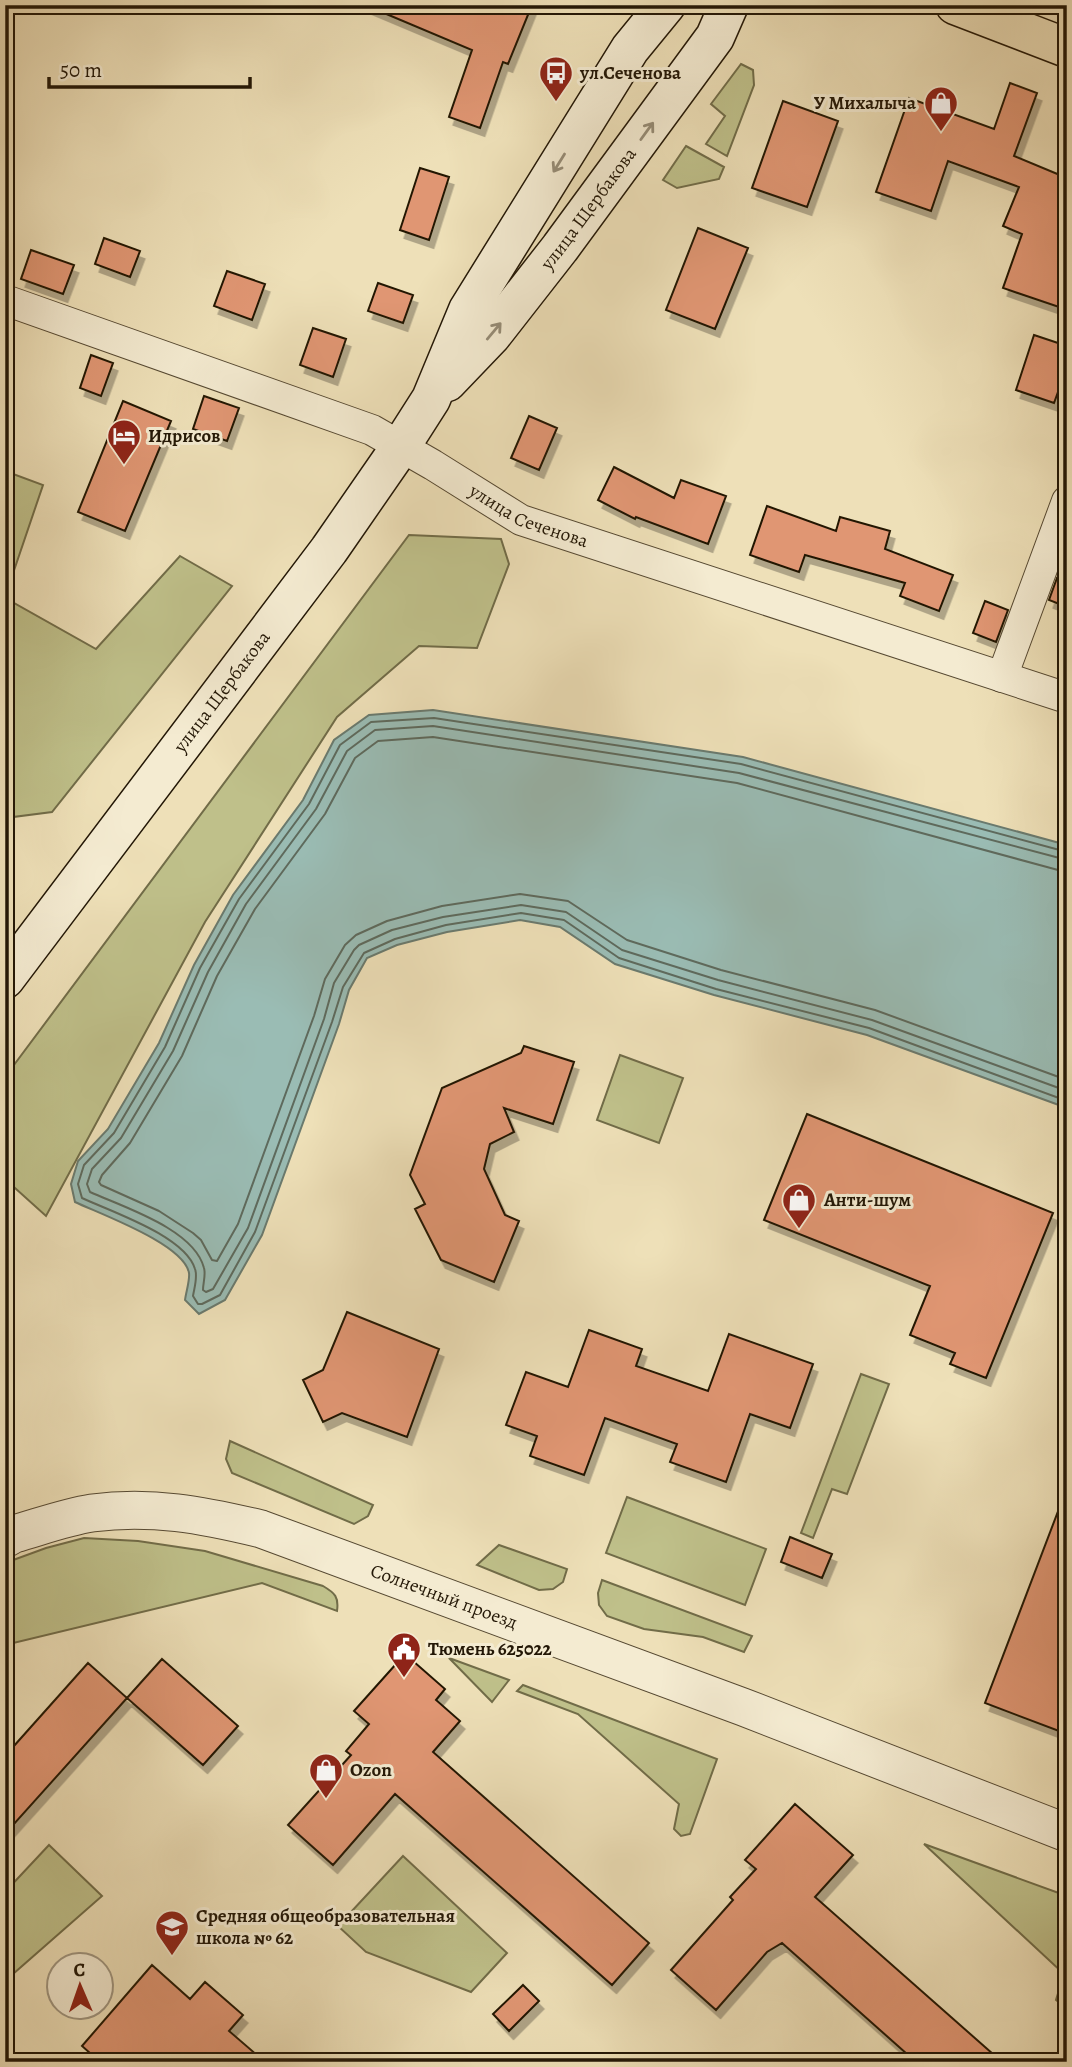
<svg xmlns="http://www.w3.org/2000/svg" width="1072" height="2067" viewBox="0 0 1072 2067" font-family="Alegreya,serif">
	<defs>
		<filter id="shadow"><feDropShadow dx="4.5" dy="8" stdDeviation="0" flood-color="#0004"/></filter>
	</defs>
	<rect width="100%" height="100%" fill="#eee0b8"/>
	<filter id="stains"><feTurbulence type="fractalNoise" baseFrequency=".00286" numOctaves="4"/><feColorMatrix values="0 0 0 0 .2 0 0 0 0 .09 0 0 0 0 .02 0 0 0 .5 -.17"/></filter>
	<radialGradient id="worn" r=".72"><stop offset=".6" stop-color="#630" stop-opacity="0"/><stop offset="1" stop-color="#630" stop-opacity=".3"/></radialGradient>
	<path fill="#bfc08a" stroke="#716c48" stroke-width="2" d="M 741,64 L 753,70 L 754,85 L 727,156 L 706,144 L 725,116 L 711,104 Z
		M 686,146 L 724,167 L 719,179 L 677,188 L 663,180 Z
		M 5,471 L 43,485 L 5,597 Z
		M 409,535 L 501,539 L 509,564 L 477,648 L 419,646 L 337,717 L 205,922 L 46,1216 L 5,1179 L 5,1077 Z
		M 180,556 L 232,586 L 52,812 L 5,818 L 5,598 L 96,649 Z
		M 620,1055 L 683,1078 L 659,1143 L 597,1120 Z
		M 861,1374 L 889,1384 L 847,1494 L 832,1489 L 813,1538 L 801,1533 Z
		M 230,1441 L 373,1505 L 368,1516 L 354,1524 L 232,1473 L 226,1459 Z
		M 627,1497 L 766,1549 L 745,1605 L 606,1553 Z
		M 84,1538 L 138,1541 L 205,1551 L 323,1586 C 335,1593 339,1597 337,1611 L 262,1583 L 5,1645 L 5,1563 L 46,1548 Z
		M 499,1545 L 567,1569 L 563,1582 L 553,1589 L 539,1590 L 477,1565 Z
		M 602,1580 L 752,1636 L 744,1652 L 703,1637 L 644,1629 L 607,1616 L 599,1605 L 598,1593 Z
		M 449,1658 L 509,1680 L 492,1702 Z
		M 523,1685 L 717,1759 L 690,1834 L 681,1836 L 674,1829 L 679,1804 L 578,1714 L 517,1691 Z
		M 924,1844 L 1067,1896 L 1067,2009 L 1056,2000 L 1064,1974 Z
		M 49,1845 L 102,1896 L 5,1981 L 5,1892 Z
		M 403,1856 L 507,1953 L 471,1992 L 366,1952 L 338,1926 Z"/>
	<path fill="#9abcb4" stroke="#6a7a6e" stroke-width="2" d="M 433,710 L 743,757 L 1067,845 L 1067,1108 L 867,1035 L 714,995 L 615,964 L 560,927 L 520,920 L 447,932 L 397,945 L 367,958 L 349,990 L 339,1024 L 262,1235 L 225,1300 L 199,1314 L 185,1300 C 186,1292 190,1280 189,1273 C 184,1244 100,1214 75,1202 L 71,1184 L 78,1161 L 108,1129 L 159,1043 L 194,965 L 233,895 L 303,800 L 334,740 L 369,715 Z"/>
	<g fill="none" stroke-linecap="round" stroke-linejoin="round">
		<path stroke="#5e6a5d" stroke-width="2" d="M 1067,852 L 741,764 L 434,718 L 371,722 L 340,745 L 309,804 L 239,899 L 200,968 L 165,1047 L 114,1133 L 84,1165 L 78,1184 L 82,1198 C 112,1212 185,1236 195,1269 C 198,1277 194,1289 193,1296 L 198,1304 L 202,1304 L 220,1295 L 255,1232 L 332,1022 L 343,987 L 364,953 L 395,939 L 446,925 L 521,913 L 564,920 L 619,958 L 716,989 L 869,1028 L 1067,1101
			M 1067,860 L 739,773 L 433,726 L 375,730 L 347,751 L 316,809 L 246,904 L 208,972 L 173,1051 L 121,1138 L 92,1169 L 87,1184 L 90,1192 C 123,1207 194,1229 204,1268 C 206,1275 203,1283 203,1290 L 206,1292 L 213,1289 L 248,1228 L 324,1019 L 334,983 L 354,950 L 359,945 L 392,930 L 443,917 L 521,905 L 566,912 L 622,950 L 718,980 L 872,1020 L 1067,1091
			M 1067,871 L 1058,870 L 737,783 L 433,737 L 378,741 L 355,758 L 325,814 L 255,909 L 217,976 L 182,1056 L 130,1143 L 102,1175 L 99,1182 L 101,1185 L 159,1211 L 193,1233 L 201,1240 L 212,1260 L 217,1261 L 238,1224 L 314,1016 L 325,979 L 345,945 L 356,935 L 387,921 L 442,906 L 520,894 L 568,901 L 627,940 L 721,970 L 875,1010 L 1067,1080"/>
	</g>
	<path fill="#e09673" stroke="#231706" stroke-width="2" filter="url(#shadow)" d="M 365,5 L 532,5 L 508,64 L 503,62 L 480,128 L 449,117 L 472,50 Z
		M 1010,83 L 1037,93 L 1014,156 L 1067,178 L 1067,284 L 1059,307 L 1003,288 L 1022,234 L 1003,226 L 1019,187 L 948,161 L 931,211 L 876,192 L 909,98 L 994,129 Z
		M 783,101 L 838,121 L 807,207 L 752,188 Z
		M 420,168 L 449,177 L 429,240 L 400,230 Z
		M 698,228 L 748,248 L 715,329 L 666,310 Z
		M 104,238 L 140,251 L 130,277 L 95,264 Z
		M 31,250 L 74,265 L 63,294 L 21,279 Z
		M 227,271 L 265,284 L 252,320 L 214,306 Z
		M 378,283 L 413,295 L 403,323 L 368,311 Z
		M 313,328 L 346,339 L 333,377 L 300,365 Z
		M 1034,335 L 1067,346 L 1067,367 L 1054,403 L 1016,390 Z
		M 91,355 L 113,363 L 101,396 L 80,388 Z
		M 204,396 L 239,408 L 227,441 L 193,429 Z
		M 123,401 L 171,421 L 125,531 L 78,512 Z
		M 529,416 L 557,428 L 539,470 L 511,458 Z
		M 614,467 L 674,498 L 681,480 L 726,496 L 708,544 L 636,517 L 635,519 L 598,500 Z
		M 767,506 L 836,531 L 840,517 L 890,531 L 885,549 L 953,575 L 939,611 L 900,596 L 905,583 L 805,555 L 799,572 L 750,555 Z
		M 1057,578 L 1067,582 L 1067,607 L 1049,600 Z
		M 985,601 L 1008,610 L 996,642 L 973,633 Z
		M 524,1046 L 574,1062 L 553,1124 L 504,1108 L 514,1132 L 490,1144 L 484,1169 L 505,1215 L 519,1221 L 494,1282 L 441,1260 L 415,1209 L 425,1204 L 410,1175 L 442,1088 L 521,1053 Z
		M 807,1114 L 1053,1213 L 986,1378 L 950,1364 L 955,1353 L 910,1335 L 930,1286 L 764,1220 Z
		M 347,1312 L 439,1349 L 407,1437 L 342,1413 L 323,1422 L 303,1380 L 323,1370 Z
		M 589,1330 L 642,1349 L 636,1366 L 708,1391 L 729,1334 L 813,1364 L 790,1428 L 750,1414 L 726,1482 L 670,1462 L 677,1444 L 605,1418 L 584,1475 L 530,1456 L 537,1436 L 506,1425 L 526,1372 L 568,1387 Z
		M 1065,1493 L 1067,1493 L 1067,1734 L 985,1703 Z
		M 790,1537 L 832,1554 L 822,1578 L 781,1562 Z
		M 405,1654 L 445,1689 L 436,1700 L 460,1721 L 433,1752 L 649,1943 L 612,1985 L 395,1794 L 333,1865 L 288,1825 L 351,1755 L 346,1751 L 369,1724 L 354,1711 Z
		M 162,1659 L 238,1726 L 203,1765 L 127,1698 Z
		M 88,1663 L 127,1698 L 5,1834 L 5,1756 Z
		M 795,1804 L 853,1855 L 815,1897 L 1002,2062 L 916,2062 L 782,1943 L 767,1952 L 716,2010 L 671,1970 L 733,1900 L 730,1897 L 756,1869 L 745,1860 Z
		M 152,1965 L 190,1999 L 205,1982 L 243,2015 L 229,2031 L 265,2062 L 100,2062 L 82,2046 Z
		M 523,1985 L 539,2001 L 509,2031 L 493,2014 Z"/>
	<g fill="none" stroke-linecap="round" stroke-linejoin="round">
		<g stroke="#564932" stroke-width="32">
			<g id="minor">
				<path id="s1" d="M 5,300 L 372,430 L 433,465 L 521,520 L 1067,698"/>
				<path d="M 1002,677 L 1067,501"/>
			</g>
		</g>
		<g stroke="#564932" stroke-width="39">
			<g id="tertiary">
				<path id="s2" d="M 5,1539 L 14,1534 C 39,1527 66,1517 92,1513 C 151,1505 203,1515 261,1529 L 743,1707 L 1067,1833"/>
			</g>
		</g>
		<g stroke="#231706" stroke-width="41">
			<g id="secondary">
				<path id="s3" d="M 447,382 L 492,335 L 560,248 L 715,37 L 729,5"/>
				<path id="s4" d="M 5,979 L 329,550 L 401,446 L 431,399 L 468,310 L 630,49 L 666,5"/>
			</g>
		</g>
		<g stroke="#231706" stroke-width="41">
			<path id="primary" d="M 955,5 L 1067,48"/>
		</g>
		<use href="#minor" stroke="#f4ebd1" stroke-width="30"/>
		<use href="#tertiary" stroke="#f4ebd1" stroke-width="37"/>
		<use href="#secondary" stroke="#f4ebd1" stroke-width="38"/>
		<use href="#primary" stroke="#eee0b8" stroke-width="38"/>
	</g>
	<defs><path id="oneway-shaft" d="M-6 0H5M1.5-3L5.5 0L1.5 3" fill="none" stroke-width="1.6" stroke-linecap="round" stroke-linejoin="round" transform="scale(1.75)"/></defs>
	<g stroke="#968c76">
		<use href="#oneway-shaft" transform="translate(647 131) rotate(-54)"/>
		<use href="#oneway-shaft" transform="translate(559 163) rotate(122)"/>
		<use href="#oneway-shaft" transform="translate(494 331) rotate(-50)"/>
	</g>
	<defs>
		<g id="bus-pin" transform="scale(1.75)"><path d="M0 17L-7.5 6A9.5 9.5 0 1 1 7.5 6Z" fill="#8f2418" stroke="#f4ebd1"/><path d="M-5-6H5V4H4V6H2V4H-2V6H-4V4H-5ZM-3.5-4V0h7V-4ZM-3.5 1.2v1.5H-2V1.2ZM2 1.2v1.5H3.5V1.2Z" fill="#fff"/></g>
		<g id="shop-pin" transform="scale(1.75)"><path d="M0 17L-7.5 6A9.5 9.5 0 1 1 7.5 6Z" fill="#8f2418" stroke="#f4ebd1"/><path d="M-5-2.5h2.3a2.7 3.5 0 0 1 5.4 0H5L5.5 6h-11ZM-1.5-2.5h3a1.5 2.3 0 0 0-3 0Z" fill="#fff"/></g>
		<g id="hotel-pin" transform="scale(1.75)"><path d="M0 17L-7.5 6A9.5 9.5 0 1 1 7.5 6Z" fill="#8f2418" stroke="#f4ebd1"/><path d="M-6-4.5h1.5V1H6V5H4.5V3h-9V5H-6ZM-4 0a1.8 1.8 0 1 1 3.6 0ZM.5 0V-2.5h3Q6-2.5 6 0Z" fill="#fff"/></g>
		<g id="civic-pin" transform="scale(1.75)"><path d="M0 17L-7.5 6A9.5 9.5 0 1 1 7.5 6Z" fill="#8f2418" stroke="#f4ebd1"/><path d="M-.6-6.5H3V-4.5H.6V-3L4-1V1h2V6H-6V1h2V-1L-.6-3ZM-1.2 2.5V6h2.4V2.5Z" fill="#fff"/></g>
		<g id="school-pin" transform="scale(1.75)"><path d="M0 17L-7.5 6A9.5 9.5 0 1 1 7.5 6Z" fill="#8f2418" stroke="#f4ebd1"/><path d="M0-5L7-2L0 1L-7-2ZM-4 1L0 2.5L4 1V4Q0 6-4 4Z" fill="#fff"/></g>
	</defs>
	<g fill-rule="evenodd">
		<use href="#bus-pin" x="556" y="73"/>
		<use href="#shop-pin" x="941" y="103"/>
		<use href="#hotel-pin" x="124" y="436"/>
		<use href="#shop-pin" x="799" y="1200"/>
		<use href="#civic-pin" x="404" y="1649"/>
		<use href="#shop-pin" x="326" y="1770"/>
		<use href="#school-pin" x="172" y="1927"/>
	</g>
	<g text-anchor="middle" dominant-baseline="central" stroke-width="6" stroke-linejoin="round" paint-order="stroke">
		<g font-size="19" font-weight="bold" fill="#231706" stroke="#f4ebd1" text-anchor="start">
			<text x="580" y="73">ул.Сеченова</text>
			<text x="916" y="103" text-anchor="end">У Михалыча</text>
			<text x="148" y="436">Идрисов</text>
			<text x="824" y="1200">Анти-шум</text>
			<text x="428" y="1649">Тюмень 625022</text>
			<text x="350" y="1770">Ozon</text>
			<text x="196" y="1916">Средняя общеобразовательная<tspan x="196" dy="22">школа № 62</tspan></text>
		</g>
		<g font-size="19" fill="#231706" stroke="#f4ebd1">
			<text stroke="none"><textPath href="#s3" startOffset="224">улица Щербакова</textPath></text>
			<text stroke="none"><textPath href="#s1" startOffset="569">улица Сеченова</textPath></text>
			<text stroke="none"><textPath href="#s4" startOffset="360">улица Щербакова</textPath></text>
			<text stroke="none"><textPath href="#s2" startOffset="457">Солнечный проезд</textPath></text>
		</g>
	</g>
	<rect width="1072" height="2067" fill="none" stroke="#eee0b8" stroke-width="28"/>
	<rect x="7" y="7" width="1058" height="2053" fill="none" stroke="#231706" stroke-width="3.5"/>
	<rect x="14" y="14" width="1044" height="2039" fill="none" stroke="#231706" stroke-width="2"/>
	<g transform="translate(80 1986) rotate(358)"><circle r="33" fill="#f4ebd1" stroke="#a09680" stroke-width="2"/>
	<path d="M0-5L12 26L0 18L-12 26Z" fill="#8f2418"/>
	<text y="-10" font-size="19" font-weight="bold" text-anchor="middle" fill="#231706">С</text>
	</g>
	<path d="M49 77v10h201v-10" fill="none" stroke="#231706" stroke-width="3.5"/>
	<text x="60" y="77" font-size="21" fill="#231706" stroke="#f4ebd1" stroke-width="5" paint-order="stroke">50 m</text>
	<rect width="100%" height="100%" filter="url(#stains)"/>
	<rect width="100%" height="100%" fill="url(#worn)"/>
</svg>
